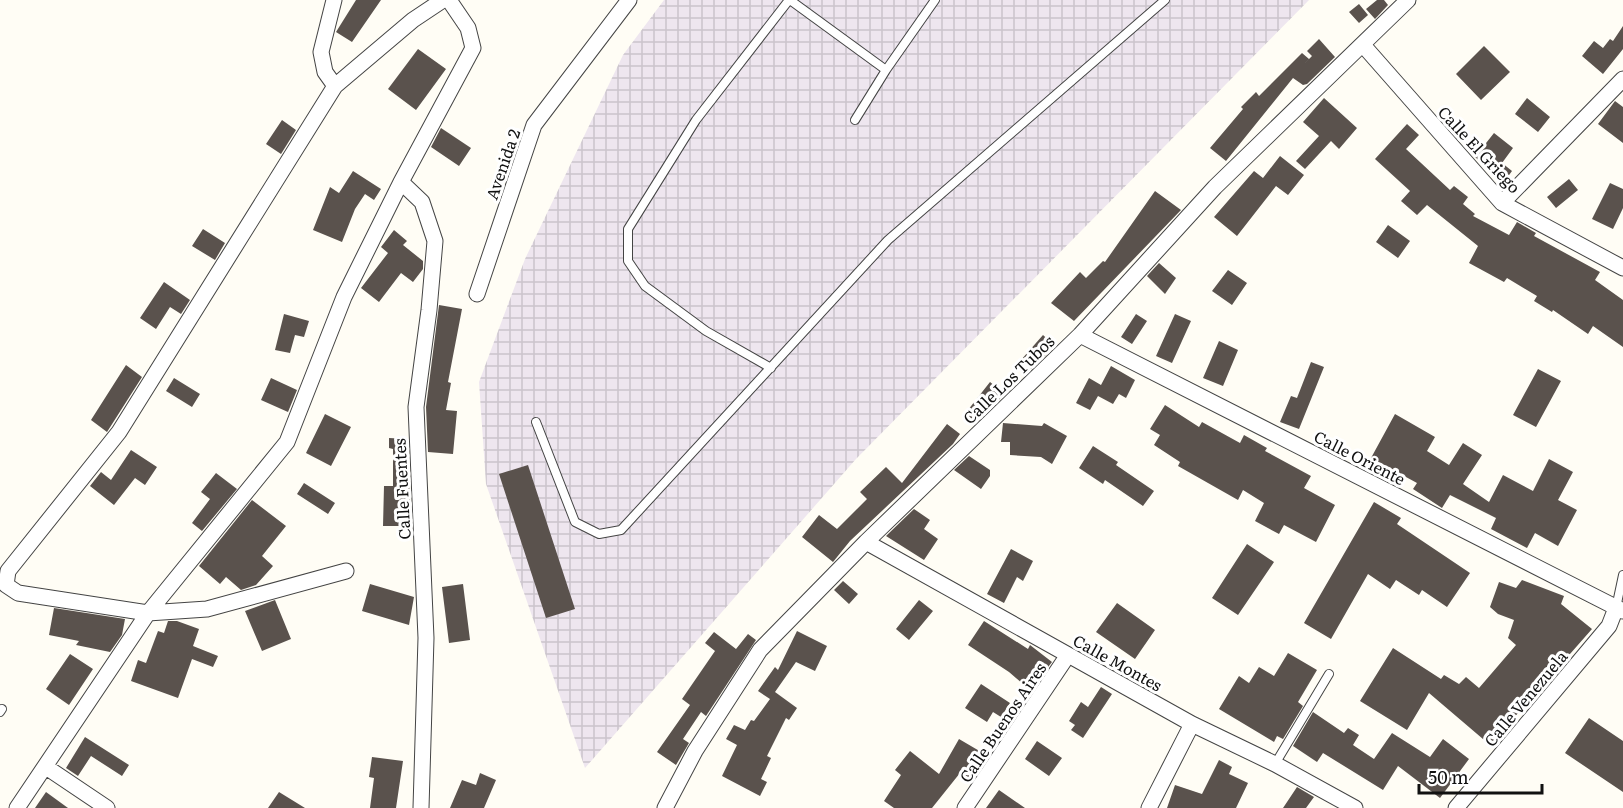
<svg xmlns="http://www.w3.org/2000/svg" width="1623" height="808" viewBox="0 0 1623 808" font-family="Literata,serif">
	<defs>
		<pattern id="industrial-grid" width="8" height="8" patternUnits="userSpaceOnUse" patternTransform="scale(1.5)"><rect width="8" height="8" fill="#eee6ef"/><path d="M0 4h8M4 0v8" fill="none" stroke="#cbc4cc"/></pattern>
	</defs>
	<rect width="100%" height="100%" fill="#fffdf5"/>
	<path fill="url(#industrial-grid)" d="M 664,0 L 1309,0 L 856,459 L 585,768 L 486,484 L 479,382 L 525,259 L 623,55 Z"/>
	<path fill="#5a524d" d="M 356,0 L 381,0 L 352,42 L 336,32 Z
		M 1377,0 L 1384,0 L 1388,5 L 1375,19 L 1366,9 Z
		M 1359,4 L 1368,15 L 1359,23 L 1349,12 Z
		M 1623,26 L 1623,49 L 1603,74 L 1582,56 L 1594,41 L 1603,48 L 1610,39 L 1613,41 Z
		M 1319,39 L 1335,57 L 1307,84 L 1303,85 L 1293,78 L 1226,161 L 1210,148 L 1243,109 L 1241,107 L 1256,92 L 1259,96 L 1302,53 L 1309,59 L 1305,63 L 1312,56 L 1307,51 Z
		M 1484,46 L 1510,72 L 1481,100 L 1456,74 Z
		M 418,49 L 446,69 L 416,110 L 388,89 Z
		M 1324,98 L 1357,128 L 1339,149 L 1331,141 L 1305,169 L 1296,161 L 1319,136 L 1303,122 Z
		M 1527,98 L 1550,117 L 1538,132 L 1515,114 Z
		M 1615,101 L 1623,107 L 1623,143 L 1598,124 Z
		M 282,120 L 296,130 L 281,154 L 266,144 Z
		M 1407,124 L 1419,135 L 1406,149 L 1450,190 L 1454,186 L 1468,197 L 1463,204 L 1475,214 L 1473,216 L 1509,235 L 1517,222 L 1536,233 L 1534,236 L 1600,272 L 1595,280 L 1623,300 L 1623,347 L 1593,326 L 1588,334 L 1553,310 L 1552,312 L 1534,301 L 1537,296 L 1507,278 L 1504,282 L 1469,263 L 1478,246 L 1427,205 L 1417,215 L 1401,201 L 1410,191 L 1375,159 Z
		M 441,128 L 471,148 L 459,166 L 431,147 Z
		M 1494,133 L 1513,148 L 1502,163 L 1512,171 L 1504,182 L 1475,157 Z
		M 1280,156 L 1304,175 L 1288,195 L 1276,186 L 1237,236 L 1214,217 L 1254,171 L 1263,178 Z
		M 353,171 L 381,189 L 374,200 L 365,194 L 355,209 L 342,242 L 313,230 L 330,187 L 339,193 Z
		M 1569,179 L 1578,190 L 1556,208 L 1547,197 Z
		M 1610,183 L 1623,189 L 1623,208 L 1613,229 L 1592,219 Z
		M 1155,191 L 1181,210 L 1074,321 L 1051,303 L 1080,272 L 1086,278 L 1103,261 L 1105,262 Z
		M 1388,225 L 1410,241 L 1398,258 L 1376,242 Z
		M 203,229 L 225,243 L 215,260 L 192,246 Z
		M 394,230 L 407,241 L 403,245 L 423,261 L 423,269 L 413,282 L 401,273 L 379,302 L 361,288 L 388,253 L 381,247 Z
		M 1159,263 L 1176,278 L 1165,294 L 1147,276 Z
		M 1228,270 L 1247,283 L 1232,305 L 1212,291 Z
		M 164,282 L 190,300 L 181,314 L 170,307 L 156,329 L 140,318 Z
		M 439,305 L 462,309 L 448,382 L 451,383 L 446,410 L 457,411 L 453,454 L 428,452 L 426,407 Z
		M 284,314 L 309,321 L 304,337 L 295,335 L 290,353 L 275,350 Z
		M 1136,314 L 1147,321 L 1132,344 L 1121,337 Z
		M 1175,314 L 1191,321 L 1172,363 L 1156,356 Z
		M 1043,335 L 1055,346 L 1031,369 L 1021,360 Z
		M 1219,341 L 1238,350 L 1223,386 L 1203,378 Z
		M 1311,362 L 1324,367 L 1299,429 L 1280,422 L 1291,396 L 1297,398 Z
		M 126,365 L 142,377 L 107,432 L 91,420 Z
		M 1111,366 L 1135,380 L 1126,398 L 1119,394 L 1113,404 L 1098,396 L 1090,410 L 1076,403 L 1089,378 L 1101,385 Z
		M 1538,369 L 1561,381 L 1536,427 L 1513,415 Z
		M 174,378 L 200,394 L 192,407 L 166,391 Z
		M 271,378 L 297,390 L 288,412 L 261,400 Z
		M 990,382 L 1005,394 L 974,423 L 964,415 Z
		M 1165,405 L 1199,427 L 1202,422 L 1240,443 L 1244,435 L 1267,448 L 1265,451 L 1311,476 L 1304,488 L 1335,505 L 1316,542 L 1284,525 L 1279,534 L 1255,521 L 1264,503 L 1243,490 L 1238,500 L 1178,466 L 1180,462 L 1154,445 L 1160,435 L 1150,429 Z
		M 325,414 L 351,427 L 331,466 L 306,453 Z
		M 1395,414 L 1435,437 L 1427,451 L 1449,465 L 1463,443 L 1482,455 L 1463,484 L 1489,502 L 1503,475 L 1533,491 L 1549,459 L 1573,472 L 1558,500 L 1577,510 L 1558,546 L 1535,533 L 1527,548 L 1491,529 L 1496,518 L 1450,495 L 1442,508 L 1413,489 L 1417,483 L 1371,458 Z
		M 1003,423 L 1042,426 L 1044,423 L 1067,436 L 1052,464 L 1041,457 L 1010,455 L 1010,442 L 1001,442 Z
		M 947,424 L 960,434 L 953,444 L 850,541 L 833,562 L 802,537 L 819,515 L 837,529 L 867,499 L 860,492 L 886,467 L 902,483 Z
		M 389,438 L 408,439 L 407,480 L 409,480 L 411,526 L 383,526 L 384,486 L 393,486 L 393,449 L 389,448 Z
		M 1093,446 L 1118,462 L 1116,465 L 1154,491 L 1143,506 L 1105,480 L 1103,484 L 1079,468 Z
		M 131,450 L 157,467 L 145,485 L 135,478 L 114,505 L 90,486 L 101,472 L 111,480 Z
		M 969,456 L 990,470 L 990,476 L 981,489 L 954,470 Z
		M 528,465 L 575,609 L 546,618 L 499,474 Z
		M 216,473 L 237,489 L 202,531 L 192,523 L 210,499 L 201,492 Z
		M 304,483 L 335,503 L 328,514 L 297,494 Z
		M 252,500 L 286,526 L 262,556 L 273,566 L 256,585 L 241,590 L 226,577 L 220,584 L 199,566 Z
		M 1374,502 L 1401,518 L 1397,524 L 1470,573 L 1447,607 L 1422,590 L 1419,595 L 1396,580 L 1390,589 L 1368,574 L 1331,639 L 1304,623 Z
		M 914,509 L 930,520 L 924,529 L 938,539 L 924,560 L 886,536 Z
		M 1247,544 L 1274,562 L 1238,615 L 1212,598 Z
		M 1011,549 L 1033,561 L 1023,581 L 1017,577 L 1004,603 L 987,594 Z
		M 1522,580 L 1564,596 L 1561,604 L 1592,629 L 1490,745 L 1429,693 L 1407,730 L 1360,701 L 1393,648 L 1441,679 L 1444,675 L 1459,684 L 1466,677 L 1479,688 L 1516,645 L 1508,638 L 1514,620 L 1498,614 L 1490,607 L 1499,582 L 1516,588 Z
		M 843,581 L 858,594 L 849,604 L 834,590 Z
		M 370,584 L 414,597 L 409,625 L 362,611 Z
		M 463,584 L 470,640 L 449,643 L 442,587 Z
		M 275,600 L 291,639 L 262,651 L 245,611 Z
		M 919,600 L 933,611 L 909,640 L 896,629 Z
		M 1117,603 L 1155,630 L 1135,659 L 1096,632 Z
		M 54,608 L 125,619 L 122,635 L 110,652 L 76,645 L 79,641 L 49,635 Z
		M 168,621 L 177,621 L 199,629 L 193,646 L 218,656 L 213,667 L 192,659 L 178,698 L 131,681 L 138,660 L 146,663 L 158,631 L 164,633 Z
		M 984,621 L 1028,649 L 1030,645 L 1052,662 L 1030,690 L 1009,672 L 968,645 Z
		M 797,631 L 827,646 L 815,671 L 796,662 L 775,692 L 797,708 L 789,720 L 786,718 L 767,756 L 771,758 L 761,779 L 767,782 L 760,796 L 722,776 L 737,745 L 726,739 L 734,725 L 745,730 L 751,720 L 754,721 L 770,699 L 758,691 L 775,667 L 778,670 Z
		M 714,632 L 736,649 L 748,634 L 756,640 L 706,716 L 701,712 L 683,739 L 689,743 L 676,765 L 657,752 L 690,705 L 682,699 L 715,651 L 705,643 Z
		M 1288,653 L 1317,670 L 1298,702 L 1303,706 L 1283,739 L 1277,736 L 1274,742 L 1219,709 L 1239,676 L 1249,683 L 1259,667 L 1274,676 Z
		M 70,654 L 93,669 L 69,705 L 46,689 Z
		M 981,684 L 1010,703 L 1001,717 L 993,712 L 987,722 L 965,708 Z
		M 1101,687 L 1112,694 L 1083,738 L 1071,730 L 1075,725 L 1069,721 L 1081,702 L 1088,707 Z
		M 1313,712 L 1344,733 L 1348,728 L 1359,735 L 1353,745 L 1374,759 L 1392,733 L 1430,757 L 1443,739 L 1469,759 L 1440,798 L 1398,766 L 1383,790 L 1323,753 L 1317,762 L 1293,746 Z
		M 1589,718 L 1623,741 L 1623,792 L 1565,753 Z
		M 85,737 L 129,765 L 122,776 L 91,756 L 78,776 L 66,768 Z
		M 959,739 L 988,756 L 972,780 L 960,773 L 932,808 L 894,808 L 884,801 L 901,775 L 895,770 L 910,751 L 939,774 Z
		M 1037,741 L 1062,758 L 1049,776 L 1025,759 Z
		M 372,757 L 403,761 L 396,808 L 370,808 L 374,778 L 369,777 Z
		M 1219,760 L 1232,767 L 1229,774 L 1248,783 L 1236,808 L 1167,808 L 1175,785 L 1202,794 Z
		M 480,773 L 496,780 L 484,808 L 450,808 L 462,780 L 476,785 Z
		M 1297,787 L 1314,797 L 1306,808 L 1283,808 Z
		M 999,790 L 1025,808 L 986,808 Z
		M 46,792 L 68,808 L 35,808 Z
		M 279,792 L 305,808 L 268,808 Z"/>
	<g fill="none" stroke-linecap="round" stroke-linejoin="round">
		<g stroke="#444" stroke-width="10">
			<path id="service" d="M 790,0 L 886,70 L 855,120
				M 886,70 L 935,0
				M 771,368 L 706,331 L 645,286 L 628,261 L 628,229 L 696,120 L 789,0
				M 536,422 L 575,522 L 599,534 L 621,530 L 888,240 L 1165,0
				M 1616,608 L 1623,575
				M 0,712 L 2,709
				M 1275,764 L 1329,674"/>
		</g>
		<g stroke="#444" stroke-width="17">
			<path id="minor" d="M 334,0 L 321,52 L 325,72 L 335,86
				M 1363,45 L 1502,203 L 1623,268
				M 401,182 L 422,202 L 435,241 L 429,310 L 416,407 L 426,638 L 421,808
				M 1502,203 L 1623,79
				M 477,294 L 534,125 L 629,0
				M 1080,335 L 1623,611
				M 866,542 L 1192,724 L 1275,764 L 1355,808
				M 346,571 L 207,609 L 148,613 L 18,593 L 6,585 L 8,571 L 119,432 L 335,86 L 413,20 L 443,0
				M 46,767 L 107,808
				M 17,808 L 148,613 L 287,442 L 344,297 L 401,182 L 473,48 L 468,28 L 449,0
				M 665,808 L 695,751 L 760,650 L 866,542 L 1080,335 L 1215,187 L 1408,0
				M 965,808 L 1068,655
				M 1149,808 L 1192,724
				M 1456,808 L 1609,626 L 1616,608"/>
		</g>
		<use href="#service" stroke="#fff" stroke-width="8"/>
		<use href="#minor" stroke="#fff" stroke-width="15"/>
	</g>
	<g text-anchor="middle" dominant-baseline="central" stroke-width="6" stroke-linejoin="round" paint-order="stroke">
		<g font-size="16" fill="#111" stroke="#fff">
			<text transform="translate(1480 149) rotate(47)">Calle El Griego</text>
			<text transform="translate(502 164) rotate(-71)">Avenida 2</text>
			<text transform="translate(1008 379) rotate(-44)">Calle Los Tubos</text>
			<text transform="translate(1360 457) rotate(27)">Calle Oriente</text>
			<text transform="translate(401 489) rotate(-93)">Calle Fuentes</text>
			<text transform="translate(1118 662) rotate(29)">Calle Montes</text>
			<text transform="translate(1525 698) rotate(-50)">Calle Venezuela</text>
			<text transform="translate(1002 722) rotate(-56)">Calle Buenos Aires</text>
		</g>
	</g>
	<path d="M1419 784v9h123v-9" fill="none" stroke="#111111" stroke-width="3"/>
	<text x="1428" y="784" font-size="18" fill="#111111" stroke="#ffffff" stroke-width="4.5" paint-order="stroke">50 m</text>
</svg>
